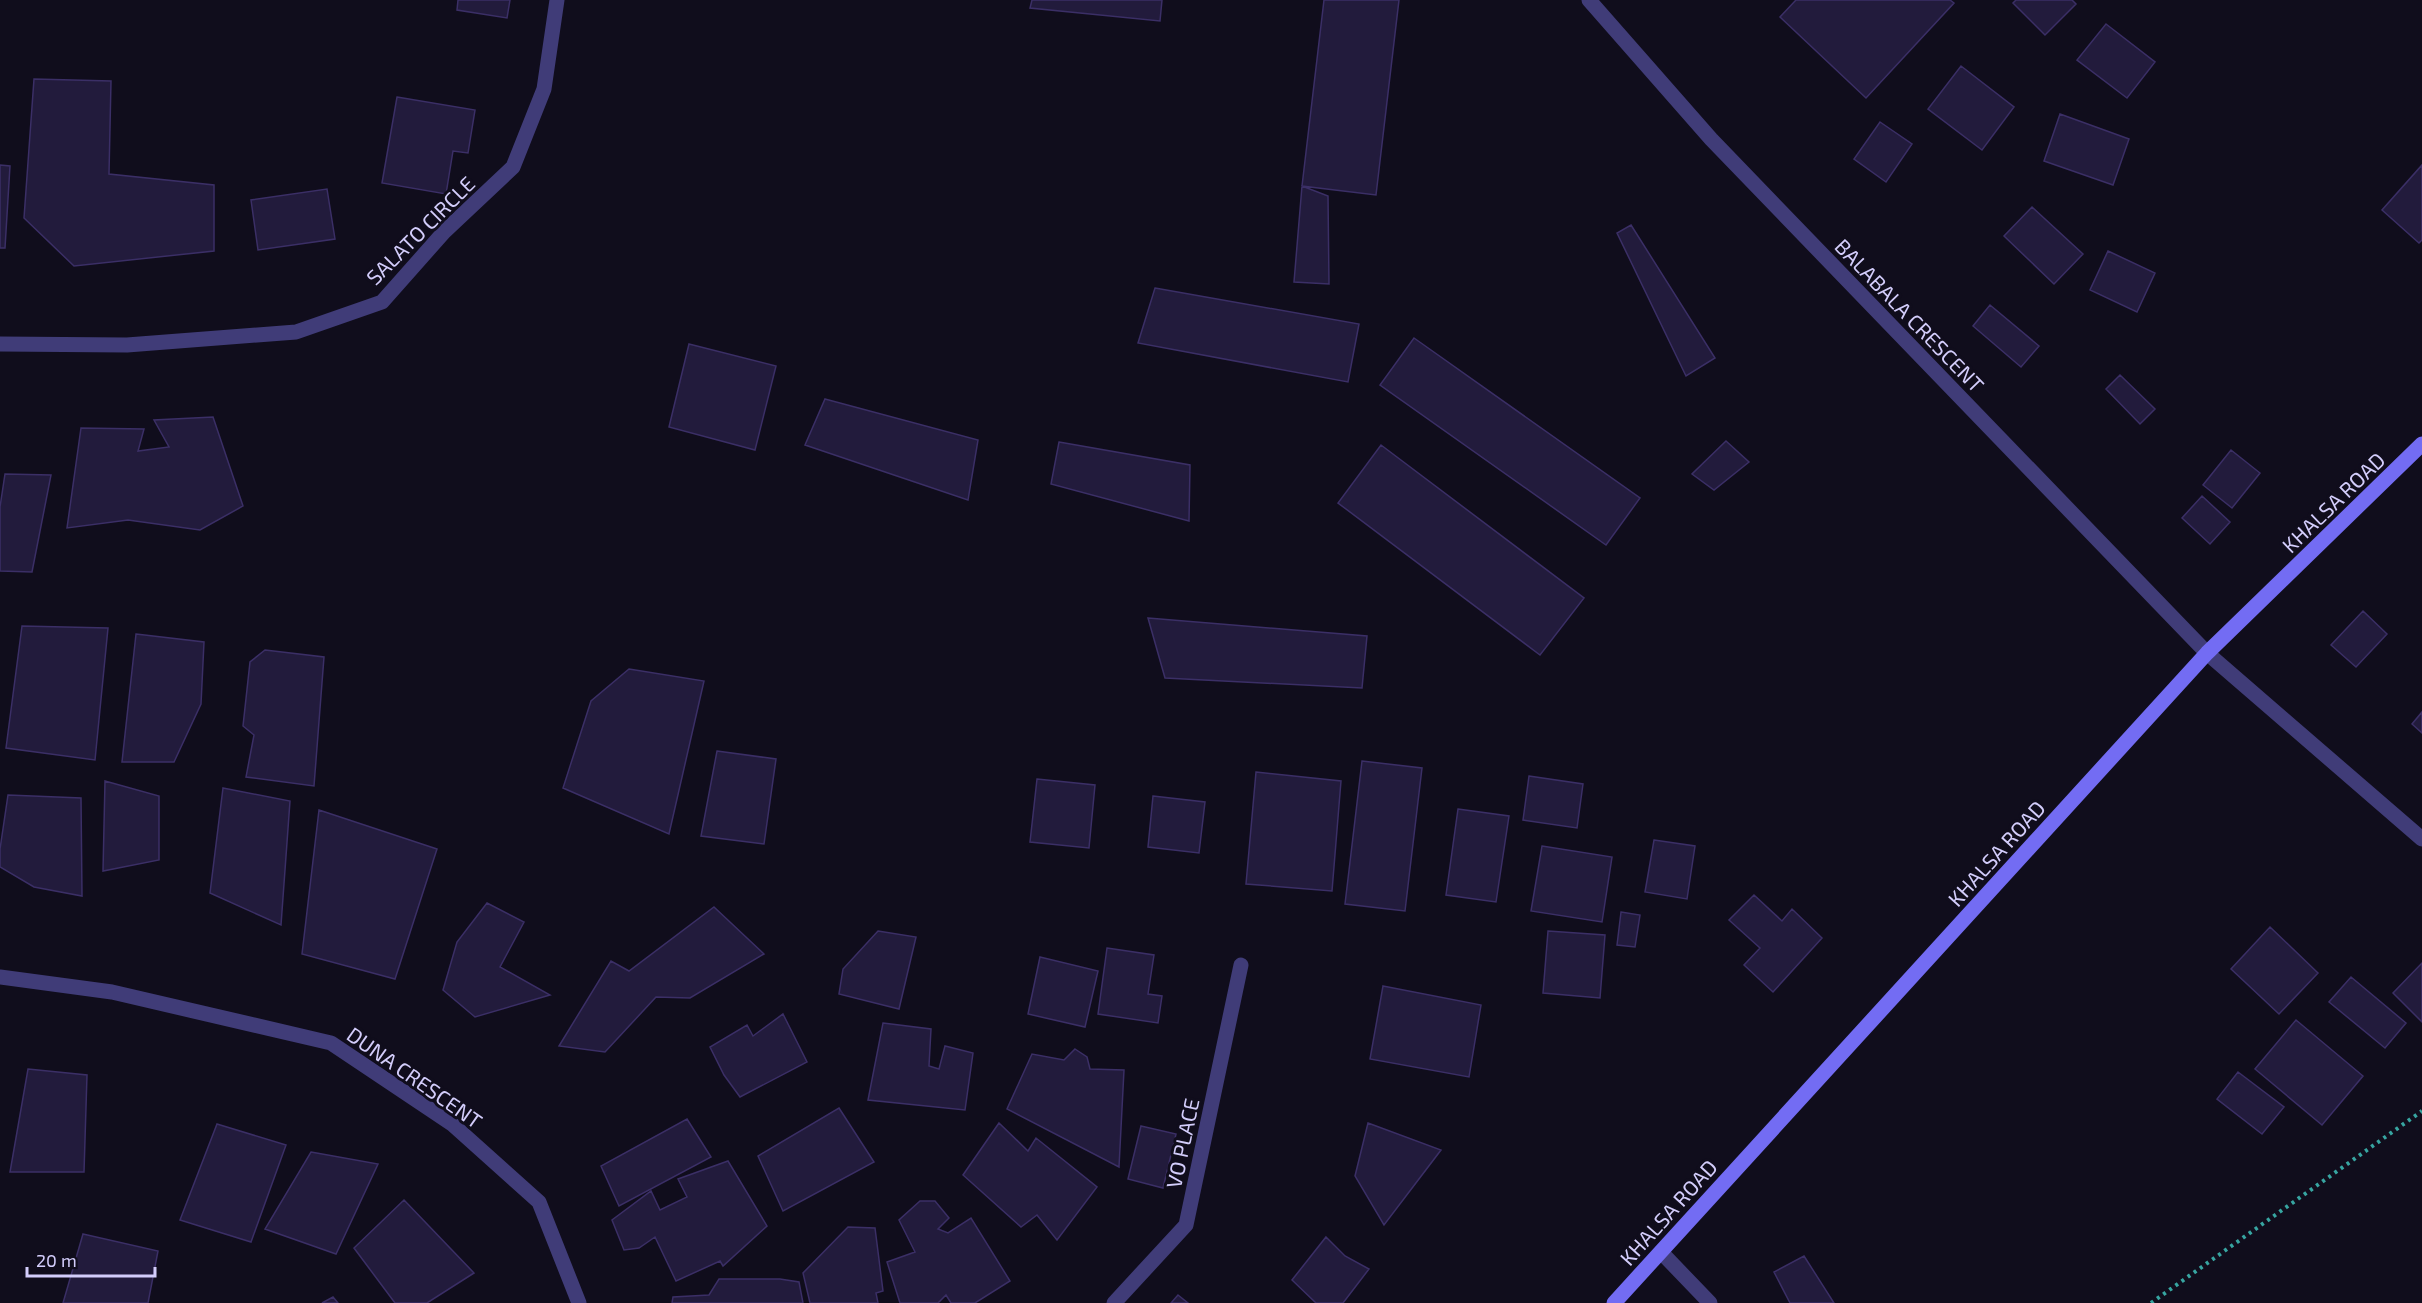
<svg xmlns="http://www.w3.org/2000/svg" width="2422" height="1303" viewBox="0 0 2422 1303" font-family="'Exo 2',sans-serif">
	<rect width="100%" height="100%" fill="#100d1c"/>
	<path fill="#221b3c" stroke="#3b2f66" stroke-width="1.5" d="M 458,0 L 510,0 L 507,18 L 457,10 Z
		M 1032,0 L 1162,0 L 1160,21 L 1030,8 Z
		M 1324,0 L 1399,0 L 1376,195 L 1302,186 Z
		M 1796,0 L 1950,0 L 1954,3 L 1866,98 L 1780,17 Z
		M 2016,0 L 2072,0 L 2076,4 L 2045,35 L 2013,3 Z
		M 2106,24 L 2155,62 L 2127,98 L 2077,60 Z
		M 1961,66 L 2014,107 L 1982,150 L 1928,109 Z
		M 34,79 L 111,81 L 109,174 L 214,185 L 214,251 L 74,266 L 24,218 Z
		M 397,97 L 475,110 L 468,153 L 453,151 L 446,194 L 382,183 Z
		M 2060,114 L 2129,139 L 2113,185 L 2044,161 Z
		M 1880,122 L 1912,144 L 1886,182 L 1854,159 Z
		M 0,165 L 10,166 L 5,248 L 0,248 Z
		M 2422,165 L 2422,240 L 2419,243 L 2382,210 Z
		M 1302,186 L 1328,196 L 1329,284 L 1294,282 Z
		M 327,189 L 335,239 L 258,250 L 251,200 Z
		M 2032,207 L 2083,254 L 2054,284 L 2004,236 Z
		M 1631,225 L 1715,358 L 1686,376 L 1617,233 Z
		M 2108,251 L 2155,273 L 2137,312 L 2090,290 Z
		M 1155,288 L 1359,324 L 1348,382 L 1138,343 Z
		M 1990,305 L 2039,346 L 2021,367 L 1973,326 Z
		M 1414,338 L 1640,498 L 1606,545 L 1380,385 Z
		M 689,344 L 776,366 L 755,450 L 669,427 Z
		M 2120,375 L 2155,409 L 2140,424 L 2106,389 Z
		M 825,399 L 978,440 L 968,500 L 805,445 Z
		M 213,417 L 243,506 L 200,530 L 128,520 L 67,528 L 81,428 L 144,429 L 138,451 L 169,447 L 154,420 Z
		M 1726,441 L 1749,462 L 1714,490 L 1692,474 Z
		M 1059,442 L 1190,465 L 1189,521 L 1051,484 Z
		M 1381,445 L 1584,598 L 1540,655 L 1338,503 Z
		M 2231,450 L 2260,473 L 2232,508 L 2203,485 Z
		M 5,474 L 51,475 L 32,572 L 0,571 L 0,507 Z
		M 2202,496 L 2230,522 L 2210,544 L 2182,518 Z
		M 2363,611 L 2387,634 L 2356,667 L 2331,645 Z
		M 1148,618 L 1367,636 L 1362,688 L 1165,678 Z
		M 22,626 L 108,628 L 95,760 L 6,748 Z
		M 136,634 L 204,642 L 201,704 L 174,762 L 122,762 Z
		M 265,650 L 324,657 L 314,786 L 246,777 L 254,735 L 243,726 L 250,662 Z
		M 629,669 L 704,681 L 669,834 L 563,788 L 591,701 Z
		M 2422,712 L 2422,733 L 2412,724 Z
		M 717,751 L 776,759 L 764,844 L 701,836 Z
		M 1362,761 L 1422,768 L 1405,911 L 1345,904 Z
		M 1256,772 L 1341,781 L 1332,891 L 1246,884 Z
		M 1529,776 L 1583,784 L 1577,828 L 1523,820 Z
		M 1037,779 L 1095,785 L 1089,848 L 1030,842 Z
		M 105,781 L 159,796 L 159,860 L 103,871 Z
		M 223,788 L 290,801 L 281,925 L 210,893 Z
		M 8,795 L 81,798 L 82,896 L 34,887 L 0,867 L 0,849 Z
		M 1153,796 L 1205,802 L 1199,853 L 1148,847 Z
		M 1458,809 L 1509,816 L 1496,902 L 1446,895 Z
		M 319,810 L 437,849 L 395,979 L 302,954 Z
		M 1654,840 L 1695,846 L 1687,899 L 1645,892 Z
		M 1542,846 L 1612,857 L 1602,922 L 1531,911 Z
		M 1754,895 L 1782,921 L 1792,909 L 1822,938 L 1773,992 L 1744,965 L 1760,948 L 1729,920 Z
		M 487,903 L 524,922 L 500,967 L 550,995 L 475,1017 L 443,990 L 457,942 Z
		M 714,907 L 764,954 L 690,998 L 656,997 L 605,1052 L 559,1046 L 611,961 L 629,971 Z
		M 1621,912 L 1640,915 L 1635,947 L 1617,945 Z
		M 2270,927 L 2318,973 L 2279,1014 L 2231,969 Z
		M 878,931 L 916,937 L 899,1009 L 839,994 L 843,969 Z
		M 1548,931 L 1605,935 L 1600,998 L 1543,993 Z
		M 1107,948 L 1154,955 L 1148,994 L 1162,996 L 1158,1023 L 1098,1014 Z
		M 1040,957 L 1098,971 L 1085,1027 L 1028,1014 Z
		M 2422,963 L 2422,1022 L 2393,993 Z
		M 2351,977 L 2406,1023 L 2385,1048 L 2329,1002 Z
		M 1383,986 L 1481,1005 L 1469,1077 L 1370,1059 Z
		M 783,1014 L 807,1062 L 740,1097 L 724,1075 L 710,1047 L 747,1025 L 753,1036 Z
		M 2296,1020 L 2363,1076 L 2322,1125 L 2255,1069 Z
		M 883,1023 L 931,1029 L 929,1066 L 939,1069 L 945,1046 L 973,1053 L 965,1110 L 868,1100 Z
		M 1075,1049 L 1087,1057 L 1090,1069 L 1124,1070 L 1119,1167 L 1007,1109 L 1032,1054 L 1064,1060 Z
		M 28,1069 L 87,1075 L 84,1172 L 10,1172 Z
		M 2238,1072 L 2284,1107 L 2262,1134 L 2217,1099 Z
		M 839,1108 L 874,1162 L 783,1211 L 758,1156 Z
		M 687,1119 L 711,1157 L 619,1206 L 601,1166 Z
		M 999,1123 L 1028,1151 L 1036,1138 L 1097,1187 L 1057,1240 L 1037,1215 L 1021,1227 L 963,1175 Z
		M 1368,1123 L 1441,1150 L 1384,1225 L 1355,1176 Z
		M 217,1124 L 286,1145 L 251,1242 L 180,1220 Z
		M 1141,1126 L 1176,1134 L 1163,1188 L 1128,1179 Z
		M 311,1152 L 378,1164 L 336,1254 L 265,1229 Z
		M 728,1161 L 767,1226 L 723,1266 L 720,1261 L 676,1281 L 655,1237 L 639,1248 L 624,1250 L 612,1220 L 651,1191 L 660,1210 L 687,1197 L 678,1179 Z
		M 404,1200 L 474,1273 L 427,1303 L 395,1303 L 354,1248 Z
		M 920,1201 L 935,1201 L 949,1218 L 938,1229 L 948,1233 L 971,1218 L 1010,1281 L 975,1303 L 951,1303 L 946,1295 L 938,1303 L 900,1303 L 887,1262 L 915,1252 L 899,1220 Z
		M 848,1227 L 875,1228 L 883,1291 L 876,1293 L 878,1303 L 810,1303 L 803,1273 Z
		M 83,1234 L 158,1251 L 148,1303 L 63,1303 Z
		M 1326,1237 L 1345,1256 L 1369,1269 L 1343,1303 L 1316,1303 L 1292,1280 Z
		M 1804,1256 L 1834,1303 L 1790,1303 L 1774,1272 Z
		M 719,1279 L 780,1279 L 799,1282 L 803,1303 L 672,1303 L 673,1297 L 709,1295 Z
		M 1178,1295 L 1188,1303 L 1171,1303 Z
		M 333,1297 L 338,1303 L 322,1303 Z"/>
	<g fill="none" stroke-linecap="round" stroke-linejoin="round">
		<path stroke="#37a5a1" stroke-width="4" stroke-dasharray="3 4.5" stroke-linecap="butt" d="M 2151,1303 L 2422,1111"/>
		<path stroke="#403c78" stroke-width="15" d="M 1589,0 L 1711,139 L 2207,653 L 2422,839
			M 0,344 L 127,345 L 296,332 L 382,302 L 444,232 L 513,167 L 544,89 L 557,0
			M 0,977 L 112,992 L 331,1043 L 452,1124 L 539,1202 L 579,1303
			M 1661,1252 L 1710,1303
			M 1114,1303 L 1186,1225 L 1241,965"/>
		<path stroke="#736cf3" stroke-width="15" d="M 1614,1303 L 2207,653 L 2422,444"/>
	</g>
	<g text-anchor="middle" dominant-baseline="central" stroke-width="6" stroke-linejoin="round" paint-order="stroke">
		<g font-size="21" fill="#d3cdfb" stroke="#100d1c">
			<text transform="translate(420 230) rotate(-45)">SALATO CIRCLE</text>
			<text transform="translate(1910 315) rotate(46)">BALABALA CRESCENT</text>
			<text transform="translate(2333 502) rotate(-44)">KHALSA ROAD</text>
			<text transform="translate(1996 853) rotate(-48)">KHALSA ROAD</text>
			<text transform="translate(415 1077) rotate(35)">DUNA CRESCENT</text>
			<text transform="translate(1182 1143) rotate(-78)">VO PLACE</text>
			<text transform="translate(1668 1212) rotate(-48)">KHALSA ROAD</text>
		</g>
	</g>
	<path d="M27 1267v9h128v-9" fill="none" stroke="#d3cdfb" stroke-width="3"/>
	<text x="36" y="1267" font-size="18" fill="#d3cdfb" stroke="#100d1c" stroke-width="4.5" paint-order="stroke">20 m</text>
</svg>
